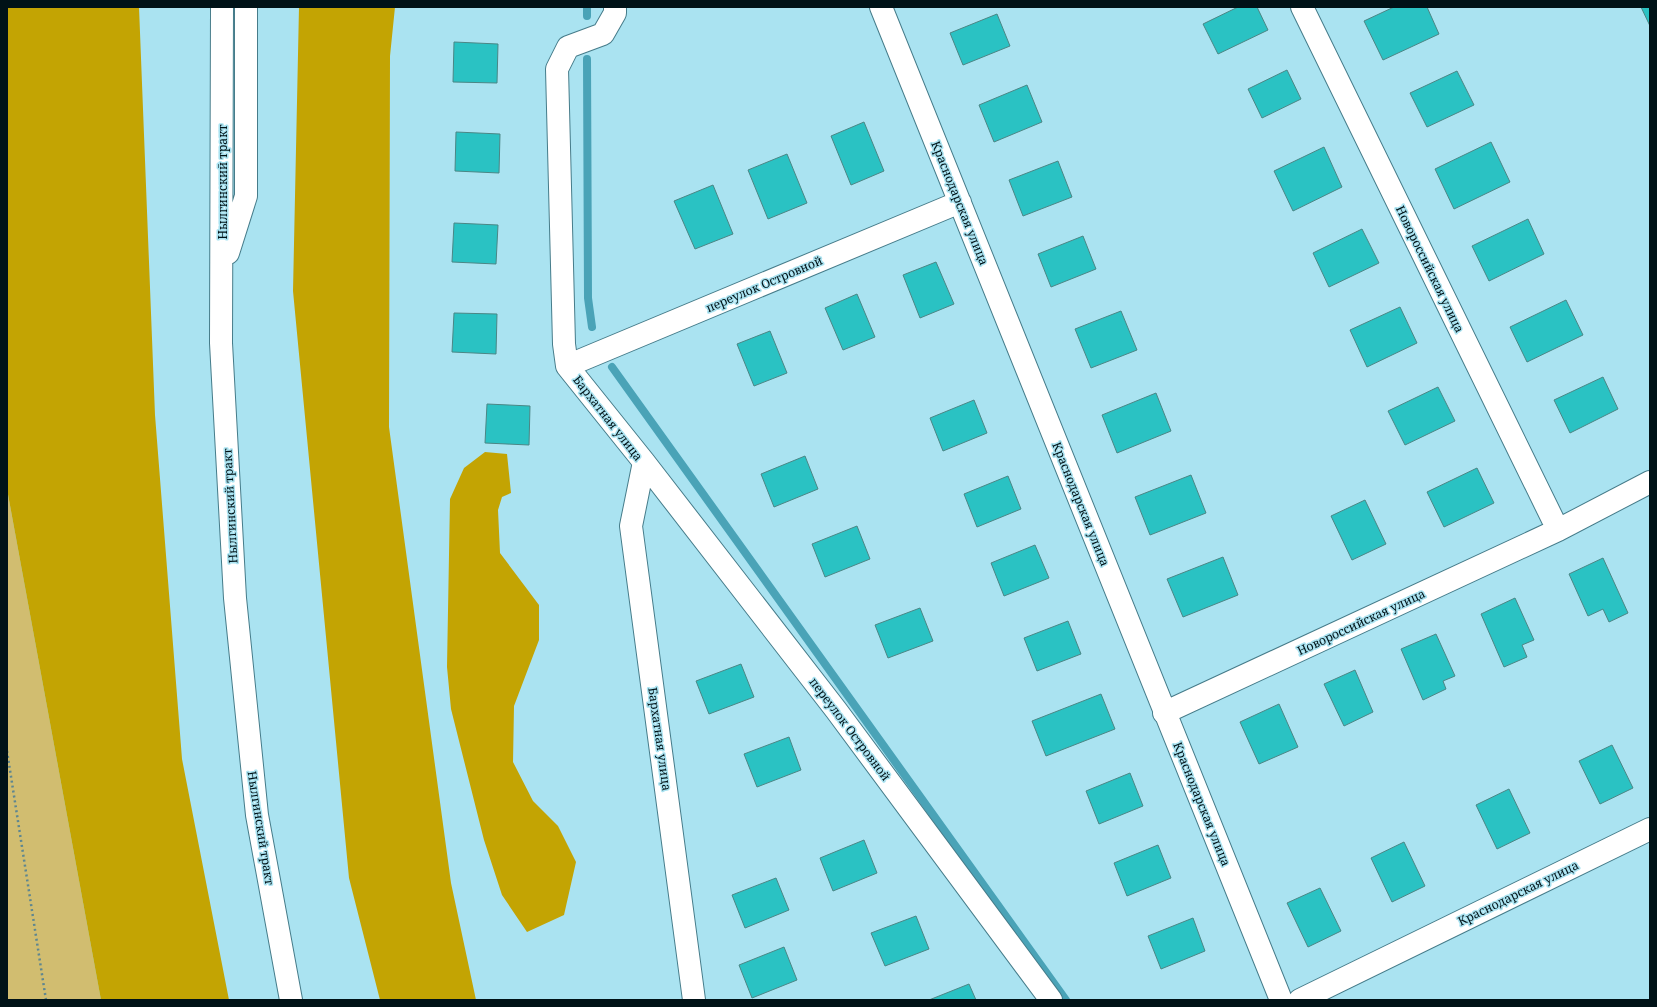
<svg xmlns="http://www.w3.org/2000/svg" width="1657" height="1007" viewBox="0 0 1657 1007" font-family="'Noto Serif',serif">
	<rect width="100%" height="100%" fill="#aae3f1"/>
	<path fill="#d1bd70" d="M 7,489 L 101,1000 L 7,1000 Z"/>
	<path fill="#c3a403" d="M 7,7 L 139,7 L 155,415 L 182,759 L 229,1000 L 101,1000 L 7,489 Z
		M 299,7 L 395,7 L 390,56 L 389,427 L 451,883 L 476,1000 L 380,1000 L 349,878 L 293,291 Z
		M 485,452 L 507,454 L 511,493 L 502,497 L 498,510 L 500,553 L 539,605 L 539,640 L 514,706 L 513,762 L 533,801 L 558,826 L 576,862 L 564,915 L 527,932 L 502,895 L 484,840 L 451,709 L 447,667 L 450,499 L 464,468 Z"/>
	<g fill="none" stroke-linecap="round" stroke-linejoin="round">
		<path stroke="#4aa3b7" stroke-width="8" d="M 587,7 L 587,16
			M 587,59 L 588,298 L 592,327
			M 612,367 L 1066,1000"/>
	</g>
	<path fill="#2ac2c3" stroke="#4b8685" d="M 1238,7 L 1257,7 L 1268,30 L 1218,54 L 1203,24 Z
		M 1394,7 L 1427,7 L 1439,34 L 1383,60 L 1364,21 Z
		M 1641,7 L 1650,7 L 1650,26 Z
		M 997,14 L 1010,46 L 963,65 L 950,33 Z
		M 454,42 L 498,44 L 497,83 L 453,82 Z
		M 1287,70 L 1301,99 L 1262,118 L 1248,89 Z
		M 1457,71 L 1474,105 L 1427,127 L 1410,93 Z
		M 1027,85 L 1042,122 L 994,142 L 979,105 Z
		M 864,122 L 884,171 L 851,185 L 831,136 Z
		M 456,132 L 500,134 L 499,173 L 455,171 Z
		M 1491,142 L 1510,182 L 1454,209 L 1435,169 Z
		M 1324,147 L 1342,187 L 1293,211 L 1274,171 Z
		M 787,154 L 807,203 L 768,219 L 748,170 Z
		M 1058,161 L 1072,197 L 1023,216 L 1009,180 Z
		M 713,185 L 733,234 L 695,249 L 674,201 Z
		M 1528,219 L 1544,254 L 1489,281 L 1472,246 Z
		M 454,223 L 498,225 L 496,264 L 452,262 Z
		M 1362,229 L 1379,263 L 1329,287 L 1313,253 Z
		M 1083,236 L 1096,269 L 1051,287 L 1038,254 Z
		M 936,262 L 954,304 L 920,318 L 903,275 Z
		M 857,294 L 875,337 L 843,350 L 825,308 Z
		M 1566,300 L 1583,335 L 1527,362 L 1510,327 Z
		M 1400,307 L 1417,343 L 1367,367 L 1350,330 Z
		M 1121,311 L 1137,350 L 1091,368 L 1075,329 Z
		M 454,313 L 497,314 L 496,354 L 452,352 Z
		M 770,331 L 787,373 L 754,386 L 737,344 Z
		M 1603,377 L 1618,409 L 1570,433 L 1554,400 Z
		M 1438,387 L 1455,421 L 1405,445 L 1388,411 Z
		M 1156,393 L 1171,431 L 1117,453 L 1102,415 Z
		M 974,400 L 987,433 L 943,451 L 930,418 Z
		M 487,404 L 530,406 L 529,445 L 485,443 Z
		M 805,456 L 818,489 L 774,507 L 761,474 Z
		M 1477,468 L 1494,503 L 1444,527 L 1427,492 Z
		M 1191,475 L 1206,513 L 1150,535 L 1135,497 Z
		M 1008,476 L 1021,509 L 977,527 L 964,494 Z
		M 1365,500 L 1386,544 L 1352,560 L 1331,516 Z
		M 857,526 L 870,559 L 825,577 L 812,544 Z
		M 1035,545 L 1049,578 L 1004,596 L 991,563 Z
		M 1223,557 L 1238,595 L 1183,617 L 1167,579 Z
		M 1603,558 L 1628,613 L 1609,622 L 1603,609 L 1588,616 L 1569,574 Z
		M 1515,598 L 1534,640 L 1522,645 L 1527,657 L 1504,667 L 1481,614 Z
		M 920,608 L 933,641 L 888,658 L 875,625 Z
		M 1068,621 L 1081,654 L 1037,671 L 1024,638 Z
		M 1436,634 L 1455,676 L 1443,681 L 1446,689 L 1423,700 L 1401,649 Z
		M 741,664 L 754,697 L 709,714 L 696,681 Z
		M 1355,670 L 1373,712 L 1344,726 L 1324,684 Z
		M 1101,694 L 1115,729 L 1046,756 L 1032,721 Z
		M 1279,704 L 1298,747 L 1259,764 L 1240,722 Z
		M 789,737 L 801,770 L 757,787 L 744,754 Z
		M 1612,745 L 1633,788 L 1600,804 L 1579,761 Z
		M 1130,773 L 1143,806 L 1099,824 L 1086,791 Z
		M 1509,789 L 1530,833 L 1497,849 L 1476,805 Z
		M 864,840 L 877,873 L 833,891 L 820,858 Z
		M 1404,842 L 1425,886 L 1392,902 L 1371,858 Z
		M 1158,845 L 1171,878 L 1127,896 L 1114,863 Z
		M 776,878 L 789,910 L 745,928 L 732,895 Z
		M 1320,888 L 1341,931 L 1308,947 L 1287,903 Z
		M 916,916 L 929,949 L 885,966 L 871,933 Z
		M 1193,918 L 1205,951 L 1161,969 L 1148,936 Z
		M 784,947 L 797,980 L 752,998 L 739,965 Z
		M 969,984 L 976,1000 L 929,1000 Z"/>
	<g fill="none" stroke-linecap="round" stroke-linejoin="round">
		<g stroke="#467c8a" stroke-width="24">
			<path id="street" d="M 615,7 L 615,13 L 603,34 L 568,47 L 557,69 L 564,344 L 567,366 L 644,462 L 836,710 L 1051,1000
				M 881,7 L 1281,1000
				M 1302,7 L 1558,530
				M 567,366 L 960,202
				M 644,462 L 631,526 L 694,1000
				M 1164,713 L 1558,530 L 1650,482
				M 1300,1000 L 1650,829"/>
		</g>
		<g stroke="#467c8a" stroke-width="24">
			<path id="secondary" d="M 222,7 L 221,343 L 235,598 L 257,815 L 291,1000
				M 228,253 L 246,196 L 246,7"/>
		</g>
		<path stroke="#5e8690" stroke-width="2.5" stroke-dasharray="2 3" stroke-linecap="butt" d="M 7,751 L 46,1000"/>
		<use href="#street" stroke="#fff" stroke-width="22"/>
		<use href="#secondary" stroke="#fff" stroke-width="22"/>
	</g>
	<g text-anchor="middle" dominant-baseline="central" stroke-width="3" stroke-linejoin="round" paint-order="stroke">
		<g font-size="12" fill="#001217" stroke="#aae3f1">
			<text transform="translate(222 182) rotate(-90)">Нылгинский тракт</text>
			<text transform="translate(960 203) rotate(68)">Краснодарская улица</text>
			<text transform="translate(1430 269) rotate(64)">Новороссийская улица</text>
			<text transform="translate(764 284) rotate(-23)">переулок Островной</text>
			<text transform="translate(608 418) rotate(52)">Бархатная улица</text>
			<text transform="translate(1081 504) rotate(68)">Краснодарская улица</text>
			<text transform="translate(230 506) rotate(-93)">Нылгинский тракт</text>
			<text transform="translate(1361 622) rotate(-25)">Новороссийская улица</text>
			<text transform="translate(850 729) rotate(53)">переулок Островной</text>
			<text transform="translate(660 739) rotate(82)">Бархатная улица</text>
			<text transform="translate(1202 804) rotate(68)">Краснодарская улица</text>
			<text transform="translate(261 828) rotate(81)">Нылгинский тракт</text>
			<text transform="translate(1518 893) rotate(-26)">Краснодарская улица</text>
		</g>
	</g>
	<rect width="1657" height="1007" fill="none" stroke="#001217" stroke-width="16"/>
</svg>
